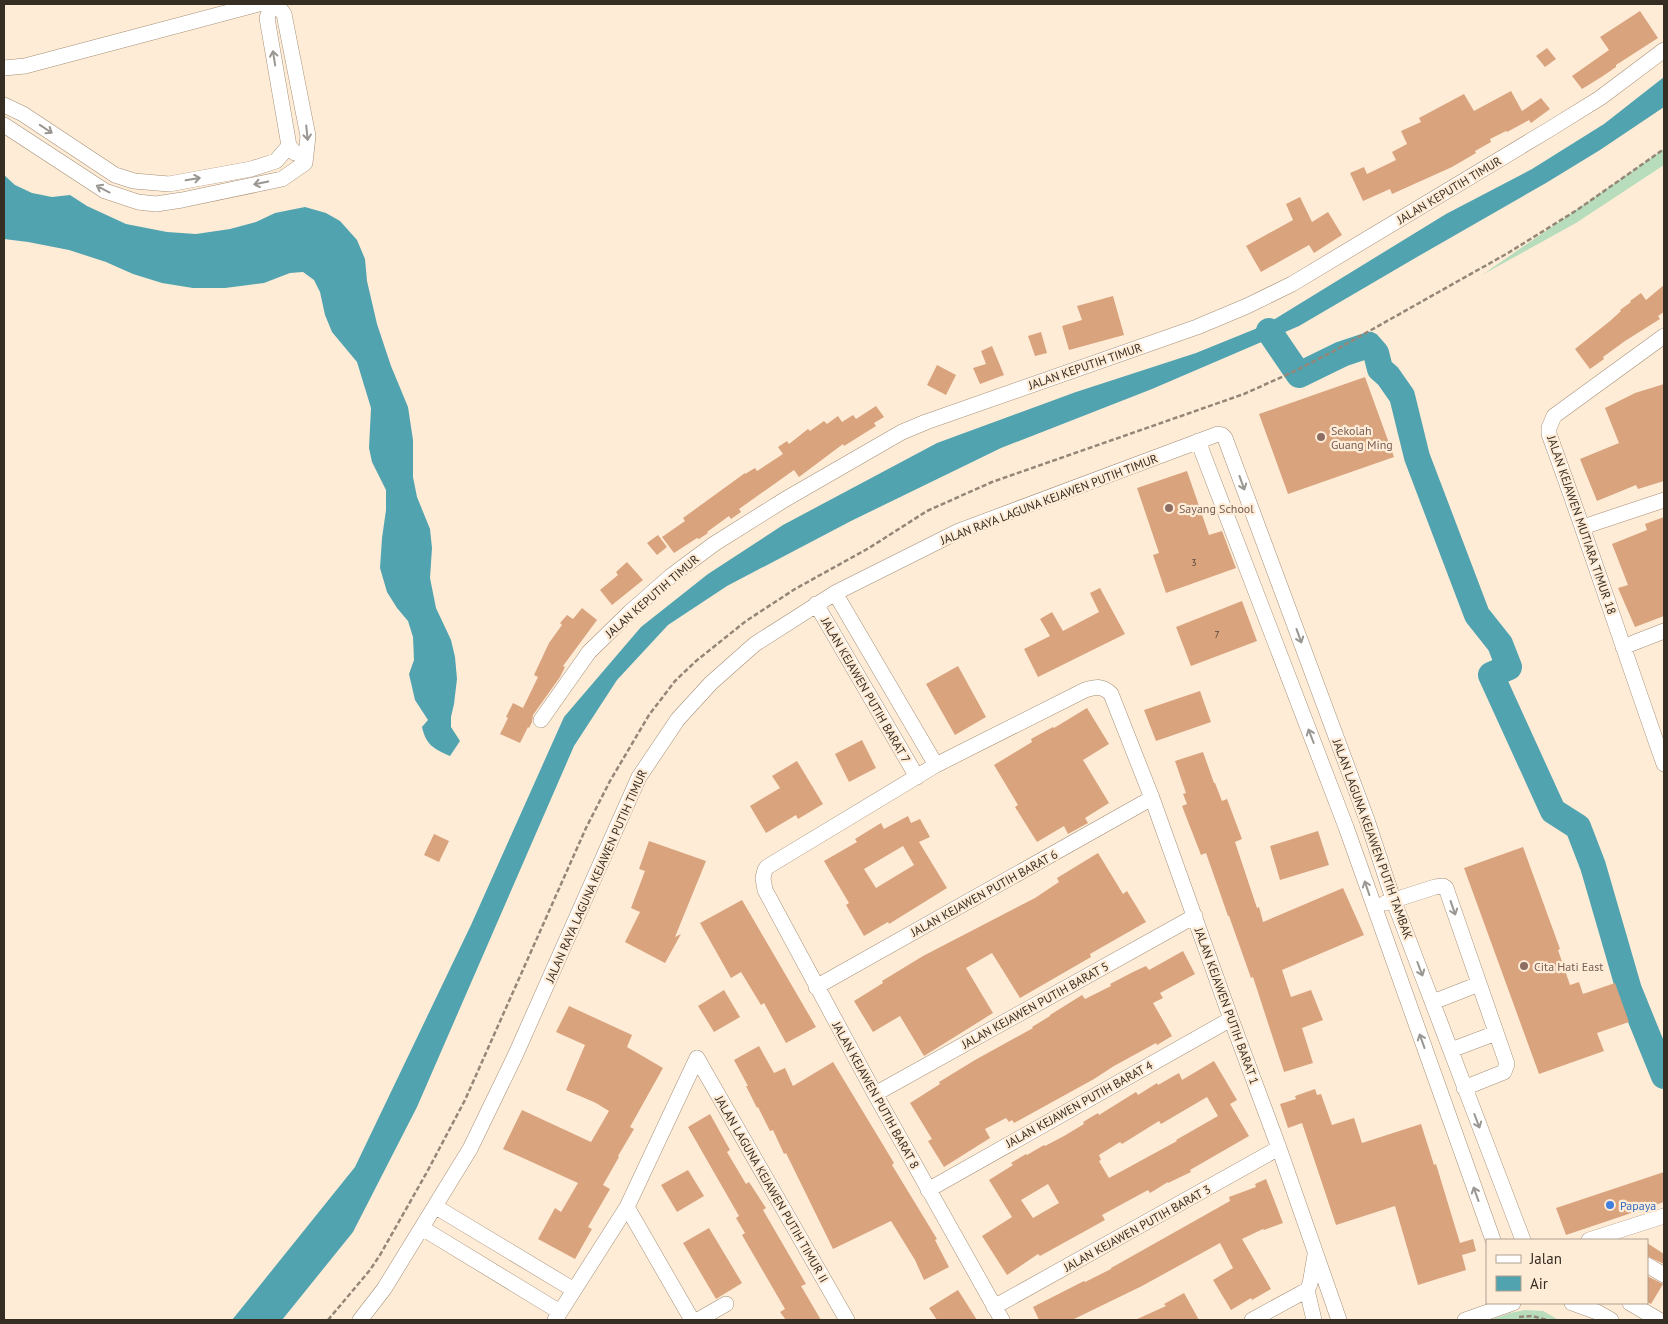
<svg xmlns="http://www.w3.org/2000/svg" width="1668" height="1324" font-family="'PT Sans',sans-serif">
  <rect width="100%" height="100%" fill="#ffecd7"/>
  <path fill="#b8ddbd" d="M 1664,149 L 1664,165 L 1576,223 L 1482,275 Z
    M 1525,1310 L 1543,1311 L 1559,1320 L 1490,1320 L 1510,1313 Z"/>
  <path fill="#51a3b0" d="M 1664,77 L 1664,107 L 1600,150 L 1546,183 L 1417,257 L 1299,326 L 1152,389 L 1001,448 L 851,521 L 727,586 L 668,625 L 617,680 L 574,746 L 417,1107 L 353,1232 L 282,1320 L 232,1320 L 355,1167 L 471,925 L 564,717 L 641,627 L 708,574 L 783,525 L 937,443 L 1076,392 L 1196,353 L 1265,325 L 1446,214 L 1532,169 L 1604,124 Z
    M 4,175 L 15,185 L 32,193 L 52,197 L 70,195 L 87,206 L 126,224 L 167,232 L 196,234 L 230,229 L 256,222 L 275,213 L 305,207 L 326,213 L 340,221 L 357,240 L 365,259 L 367,281 L 377,324 L 391,366 L 408,407 L 413,440 L 413,477 L 417,497 L 430,529 L 432,548 L 430,578 L 436,608 L 451,640 L 455,657 L 457,679 L 454,704 L 451,717 L 451,727 L 460,741 L 450,756 C 434,749 426,745 422,727 L 428,720 L 415,700 L 409,674 L 414,660 L 413,637 L 408,621 L 397,608 L 387,592 L 380,568 L 382,538 L 386,510 L 386,490 L 372,462 L 369,448 L 371,408 L 357,362 L 332,332 L 325,315 L 320,292 L 314,280 L 303,272 L 290,273 L 264,283 L 225,288 L 193,288 L 162,283 L 133,274 L 106,262 L 69,250 L 28,242 L 4,239 Z"/>
  <g fill="none" stroke-linecap="round" stroke-linejoin="round">
    <path stroke="#51a3b0" stroke-width="26" d="M 1269,331 L 1299,375 L 1342,354 L 1369,345 L 1376,353 L 1380,369 L 1388,376 L 1402,396 L 1417,457 L 1477,615 L 1500,644 L 1509,667 L 1491,675 L 1553,811 L 1578,827 L 1593,866 L 1629,990 L 1664,1076"/>
  </g>
  <path fill="#d9a37d" fill-rule="evenodd" d="M 1640,11 L 1658,38 L 1616,65 L 1616,67 L 1603,76 L 1582,89 L 1572,76 L 1609,50 L 1600,37 Z
    M 1547,48 L 1556,59 L 1545,67 L 1536,56 Z
    M 1511,91 L 1522,111 L 1541,98 L 1550,109 L 1531,123 L 1529,120 L 1507,132 L 1506,131 L 1490,139 L 1491,142 L 1475,151 L 1476,153 L 1452,167 L 1392,194 L 1390,189 L 1363,201 L 1350,173 L 1364,167 L 1367,174 L 1396,160 L 1392,152 L 1407,144 L 1401,131 L 1421,122 L 1419,118 L 1464,94 L 1474,111 Z
    M 1300,197 L 1312,222 L 1328,212 L 1342,235 L 1314,253 L 1309,245 L 1261,272 L 1246,246 L 1293,220 L 1286,204 Z
    M 1664,285 L 1664,312 L 1658,316 L 1660,319 L 1625,341 L 1603,357 L 1604,359 L 1590,369 L 1575,349 L 1610,321 L 1621,311 L 1620,310 L 1631,302 L 1630,301 L 1641,293 L 1646,300 Z
    M 1113,296 L 1124,335 L 1069,350 L 1062,326 L 1082,320 L 1077,306 Z
    M 1041,332 L 1047,353 L 1035,356 L 1028,336 Z
    M 992,346 L 1004,375 L 980,384 L 973,368 L 986,364 L 981,351 Z
    M 937,365 L 956,375 L 946,395 L 927,385 Z
    M 1365,377 L 1394,457 L 1288,494 L 1259,414 Z
    M 1664,384 L 1664,481 L 1638,489 L 1636,485 L 1597,501 L 1580,459 L 1619,443 L 1605,408 L 1635,393 Z
    M 876,406 L 884,417 L 874,423 L 876,426 L 844,446 L 843,444 L 799,477 L 794,470 L 739,509 L 741,512 L 731,519 L 729,516 L 707,532 L 708,533 L 699,539 L 697,538 L 674,553 L 662,537 L 685,521 L 683,518 L 745,473 L 745,474 L 755,468 L 757,471 L 783,454 L 778,447 L 787,441 L 789,444 L 808,429 L 810,431 L 824,421 L 827,424 L 838,416 L 842,422 L 853,415 L 856,419 Z
    M 1187,471 L 1209,535 L 1222,531 L 1236,568 L 1166,593 L 1153,555 L 1159,553 L 1137,488 Z
    M 1664,517 L 1664,616 L 1635,627 L 1618,588 L 1628,585 L 1612,544 L 1647,530 L 1645,524 Z
    M 658,535 L 667,547 L 657,555 L 647,543 Z
    M 627,562 L 643,580 L 612,605 L 600,590 L 618,575 L 616,572 Z
    M 1100,588 L 1125,634 L 1038,677 L 1024,649 L 1050,636 L 1040,619 L 1052,612 L 1063,631 L 1099,612 L 1090,593 Z
    M 1242,601 L 1257,641 L 1191,666 L 1176,627 Z
    M 582,608 L 597,620 L 563,666 L 565,667 L 560,677 L 533,715 L 532,722 L 529,728 L 528,727 L 520,743 L 500,734 L 508,718 L 506,717 L 513,703 L 523,708 L 538,677 L 534,675 L 549,643 L 562,625 L 560,623 L 567,615 L 573,619 Z
    M 958,666 L 986,717 L 955,735 L 926,684 Z
    M 1200,691 L 1211,722 L 1156,741 L 1144,710 Z
    M 1087,708 L 1109,744 L 1083,760 L 1109,803 L 1085,818 L 1088,823 L 1068,834 L 1064,826 L 1037,842 L 1015,807 L 1018,805 L 994,765 L 1032,742 L 1031,739 L 1053,727 L 1054,728 Z
    M 862,740 L 876,768 L 849,782 L 835,754 Z
    M 1203,752 L 1214,783 L 1215,783 L 1222,801 L 1227,799 L 1242,839 L 1235,842 L 1257,908 L 1259,907 L 1263,922 L 1343,888 L 1364,935 L 1282,970 L 1291,997 L 1311,990 L 1323,1020 L 1302,1028 L 1313,1063 L 1284,1072 L 1253,977 L 1251,978 L 1229,916 L 1228,916 L 1206,853 L 1201,855 L 1182,806 L 1187,804 L 1183,794 L 1186,793 L 1175,761 Z
    M 797,761 L 823,804 L 798,819 L 796,815 L 766,833 L 750,806 L 780,788 L 772,776 Z
    M 908,816 L 911,823 L 920,819 L 930,837 L 919,842 L 947,888 L 889,924 L 888,922 L 864,936 L 846,905 L 849,903 L 824,861 L 857,842 L 855,839 L 881,823 L 884,829 ZM 903,846 L 914,865 L 876,888 L 864,869 Z
    M 1318,831 L 1329,865 L 1280,880 L 1270,846 Z
    M 434,834 L 449,841 L 439,862 L 424,855 Z
    M 649,841 L 706,861 L 675,937 L 681,934 L 665,963 L 625,942 L 640,912 L 631,908 L 645,871 L 639,869 Z
    M 1523,847 L 1560,949 L 1558,950 L 1570,985 L 1579,982 L 1583,994 L 1615,983 L 1629,1022 L 1597,1033 L 1604,1051 L 1539,1074 L 1464,868 Z
    M 1098,853 L 1123,894 L 1127,891 L 1146,922 L 1090,954 L 1091,957 L 1020,998 L 992,953 L 966,968 L 993,1013 L 924,1056 L 900,1016 L 873,1032 L 854,1001 L 883,983 L 882,981 L 923,956 L 1035,898 L 1059,882 L 1057,878 Z
    M 742,900 L 816,1027 L 786,1043 L 764,1003 L 761,1005 L 741,972 L 731,978 L 700,923 Z
    M 1183,951 L 1195,974 L 1160,993 L 1163,998 L 1153,1003 L 1172,1036 L 1157,1045 L 1156,1043 L 1114,1066 L 1094,1079 L 1014,1123 L 1012,1120 L 1009,1122 L 1006,1118 L 985,1129 L 990,1138 L 944,1167 L 928,1141 L 932,1139 L 910,1103 L 940,1084 L 939,1082 L 975,1060 L 1033,1028 L 1032,1027 L 1050,1016 L 1050,1015 L 1082,995 L 1085,999 L 1111,986 L 1110,984 L 1133,972 L 1146,966 L 1149,970 Z
    M 724,990 L 740,1017 L 714,1032 L 698,1006 Z
    M 569,1006 L 632,1035 L 627,1047 L 663,1068 L 630,1127 L 634,1129 L 618,1156 L 619,1157 L 603,1185 L 610,1189 L 588,1227 L 592,1229 L 575,1259 L 538,1239 L 555,1208 L 561,1212 L 578,1183 L 503,1149 L 522,1110 L 591,1142 L 609,1111 L 596,1103 L 566,1090 L 585,1045 L 556,1032 Z
    M 759,1046 L 774,1073 L 785,1068 L 793,1086 L 833,1062 L 894,1163 L 892,1165 L 937,1239 L 935,1240 L 949,1267 L 924,1280 L 915,1260 L 891,1221 L 833,1249 L 786,1153 L 784,1154 L 773,1130 L 770,1131 L 758,1107 L 757,1108 L 746,1086 L 748,1086 L 734,1060 Z
    M 1214,1061 L 1237,1100 L 1230,1104 L 1249,1136 L 1190,1170 L 1191,1172 L 1168,1183 L 1168,1182 L 1150,1193 L 1148,1190 L 1102,1215 L 1105,1220 L 1040,1256 L 1038,1254 L 1007,1275 L 982,1236 L 1012,1217 L 989,1180 L 1013,1165 L 1011,1163 L 1026,1154 L 1027,1155 L 1044,1145 L 1045,1146 L 1064,1136 L 1084,1124 L 1083,1122 L 1098,1113 L 1099,1115 L 1136,1092 L 1138,1095 L 1157,1083 L 1158,1085 L 1179,1073 L 1182,1080 ZM 1207,1097 L 1218,1116 L 1176,1140 L 1177,1141 L 1109,1178 L 1099,1161 L 1101,1160 L 1099,1155 L 1120,1142 L 1122,1144 L 1159,1121 L 1161,1124 ZM 1048,1184 L 1059,1203 L 1033,1218 L 1021,1200 Z
    M 1315,1089 L 1317,1095 L 1321,1094 L 1332,1125 L 1354,1118 L 1362,1143 L 1421,1124 L 1434,1165 L 1436,1164 L 1460,1243 L 1473,1239 L 1476,1251 L 1462,1255 L 1466,1270 L 1418,1285 L 1395,1206 L 1336,1225 L 1302,1123 L 1288,1128 L 1280,1104 L 1296,1099 L 1295,1096 Z
    M 710,1114 L 730,1150 L 727,1152 L 746,1184 L 749,1182 L 766,1208 L 763,1210 L 806,1284 L 801,1286 L 821,1320 L 786,1320 L 780,1312 L 785,1309 L 742,1235 L 745,1233 L 736,1218 L 739,1216 L 688,1127 Z
    M 688,1170 L 704,1196 L 677,1212 L 661,1185 Z
    M 1664,1172 L 1664,1202 L 1566,1235 L 1556,1208 Z
    M 1266,1179 L 1283,1223 L 1264,1230 L 1263,1229 L 1242,1239 L 1271,1289 L 1252,1300 L 1251,1298 L 1231,1310 L 1213,1280 L 1233,1268 L 1220,1243 L 1142,1286 L 1072,1320 L 1039,1320 L 1033,1307 L 1084,1281 L 1085,1282 L 1111,1269 L 1111,1268 L 1230,1201 L 1229,1197 L 1256,1187 L 1255,1184 Z
    M 709,1228 L 742,1283 L 716,1299 L 683,1243 Z
    M 1647,1243 L 1664,1254 L 1664,1264 L 1647,1256 Z
    M 1647,1276 L 1663,1284 L 1651,1304 L 1647,1302 Z
    M 958,1290 L 977,1320 L 937,1320 L 929,1308 Z
    M 1184,1293 L 1199,1320 L 1135,1320 L 1166,1306 L 1164,1304 Z"/>
  <g fill="none" stroke-linecap="round" stroke-linejoin="round">
    <defs>
      <path id="minor" d="M 272,4 L 267,18 L 289,146 L 295,153
        M 4,68 L 25,66 L 259,4
        M 4,105 L 23,114 L 115,175 L 134,181 L 169,184 L 251,169 L 276,161 L 289,146
        M 4,125 L 105,191 L 138,202 L 156,204 L 182,200 L 282,179 L 305,163 L 308,136 L 284,14 L 276,4
        M 1664,336 L 1554,416 L 1549,428 L 1549,434 C 1589,543 1625,654 1664,764
        M 1198,441 L 1346,827 L 1493,1240
        M 1583,527 L 1664,500
        M 835,593 L 936,765
        M 816,604 L 917,777
        M 1623,647 L 1664,631
        M 541,720 L 589,652 L 630,612 L 671,576 L 714,544 L 784,500 L 902,432 L 926,422 L 1197,327 L 1247,306 L 1292,284 L 1550,129 L 1600,98 L 1664,50
        M 1385,903 L 1435,887 L 1443,886 L 1446,888 L 1507,1064 L 1504,1072 L 1464,1088
        M 816,987 L 1152,798
        M 1433,1002 L 1479,984
        M 1451,1050 L 1496,1033
        M 697,1058 L 847,1320
        M 875,1094 L 1195,916
        M 928,1190 L 1231,1019
        M 436,1207 L 574,1290
        M 627,1207 L 692,1320
        M 422,1228 L 560,1312
        M 1589,1240 L 1664,1216
        M 1647,1265 L 1664,1275
        M 1307,1290 L 1314,1320
        M 1572,1303 L 1597,1312 L 1611,1320
        M 1630,1303 L 1659,1320
        M 994,1307 L 1279,1148
        M 360,1320 L 384,1289 L 470,1149 L 515,1056 L 639,777 L 678,719 L 711,683 L 755,644 L 835,593 L 959,531 L 1218,434 L 1222,435 L 1225,438 L 1367,820 L 1393,899 L 1523,1240
        M 555,1320 L 627,1207 L 697,1058
        M 698,1320 L 726,1304
        M 1002,1320 L 875,1094 L 765,890 L 763,878 L 765,870 L 767,867 L 936,765 L 1085,690 C 1095,687 1102,685 1111,694 L 1152,798 L 1231,1019 L 1279,1148 L 1339,1320
        M 1252,1320 L 1307,1290 L 1310,1284 L 1315,1255
        M 1465,1320 L 1513,1303"/>
    </defs>
    <use href="#minor" stroke="#a59077" stroke-width="16"/>
    <path stroke="#948777" stroke-width="2.5" stroke-dasharray="5 2.5" stroke-linecap="butt" d="M 1519,1317 L 1532,1316 L 1547,1320
      M 328,1320 L 370,1270 L 380,1255 L 427,1172 L 465,1100 L 586,828 L 610,781 L 649,715 L 675,681 L 696,661 L 746,621 L 795,589 L 869,548 L 927,511 L 992,482 L 1244,394 L 1295,371 L 1332,352 L 1508,253 L 1577,210 L 1664,149"/>
    <use href="#minor" stroke="#fff" stroke-width="15"/>
  </g>
  <defs><path id="oneway-shaft" d="M-6 0H5M1.5-3L5.5 0L1.5 3" fill="none" stroke-width="1.6" stroke-linecap="round" stroke-linejoin="round" transform="scale(1.25)"/></defs>
  <g stroke="#9a9691">
    <use href="#oneway-shaft" transform="translate(274 58) rotate(-99)"/>
    <use href="#oneway-shaft" transform="translate(46 129) rotate(34)"/>
    <use href="#oneway-shaft" transform="translate(307 133) rotate(84)"/>
    <use href="#oneway-shaft" transform="translate(193 179) rotate(-10)"/>
    <use href="#oneway-shaft" transform="translate(261 183) rotate(168)"/>
    <use href="#oneway-shaft" transform="translate(103 189) rotate(-152)"/>
    <use href="#oneway-shaft" transform="translate(1242 483) rotate(70)"/>
    <use href="#oneway-shaft" transform="translate(1299 636) rotate(70)"/>
    <use href="#oneway-shaft" transform="translate(1311 736) rotate(-111)"/>
    <use href="#oneway-shaft" transform="translate(1367 888) rotate(-109)"/>
    <use href="#oneway-shaft" transform="translate(1453 908) rotate(71)"/>
    <use href="#oneway-shaft" transform="translate(1420 969) rotate(69)"/>
    <use href="#oneway-shaft" transform="translate(1422 1041) rotate(-110)"/>
    <use href="#oneway-shaft" transform="translate(1477 1121) rotate(69)"/>
    <use href="#oneway-shaft" transform="translate(1476 1194) rotate(-110)"/>
  </g>
  <g fill="#8d6e63" stroke="#ffecd7" stroke-width="2">
    <circle cx="1321" cy="437" r="5"/>
    <circle cx="1169" cy="508" r="5"/>
    <circle cx="1524" cy="966" r="5"/>
  </g>
  <circle fill="#3f7fe0" stroke="#ffecd7" stroke-width="2" cx="1610" cy="1205" r="5"/>
  <g text-anchor="middle" dominant-baseline="central" stroke-width="4.5" stroke-linejoin="round" paint-order="stroke">
    <g font-size="10" fill="#5f4a3a">
      <text x="1194" y="562">3</text>
      <text x="1217" y="634">7</text>
    </g>
    <g font-size="12" fill="#362d23" stroke="#ffecd7">
      <text transform="translate(1449 190) rotate(-31)">JALAN KEPUTIH TIMUR</text>
      <text transform="translate(1085 366) rotate(-19)">JALAN KEPUTIH TIMUR</text>
      <text transform="translate(1049 499) rotate(-21)">JALAN RAYA LAGUNA KEJAWEN PUTIH TIMUR</text>
      <text transform="translate(1582 525) rotate(71)">JALAN KEJAWEN MUTIARA TIMUR 18</text>
      <text transform="translate(652 596) rotate(-41)">JALAN KEPUTIH TIMUR</text>
      <text transform="translate(866 690) rotate(60)">JALAN KEJAWEN PUTIH BARAT 7</text>
      <text transform="translate(1373 839) rotate(70)">JALAN LAGUNA KEJAWEN PUTIH TAMBAK</text>
      <text transform="translate(596 876) rotate(-66)">JALAN RAYA LAGUNA KEJAWEN PUTIH TIMUR</text>
      <text transform="translate(984 893) rotate(-29)">JALAN KEJAWEN PUTIH BARAT 6</text>
      <text transform="translate(1035 1005) rotate(-29)">JALAN KEJAWEN PUTIH BARAT 5</text>
      <text transform="translate(1227 1006) rotate(70)">JALAN KEJAWEN PUTIH BARAT 1</text>
      <text transform="translate(876 1095) rotate(61)">JALAN KEJAWEN PUTIH BARAT 8</text>
      <text transform="translate(1079 1104) rotate(-29)">JALAN KEJAWEN PUTIH BARAT 4</text>
      <text transform="translate(772 1189) rotate(60)">JALAN LAGUNA KEJAWEN PUTIH TIMUR II</text>
      <text transform="translate(1137 1228) rotate(-29)">JALAN KEJAWEN PUTIH BARAT 3</text>
    </g>
    <g font-size="12" fill="#785e54" stroke="#ffecd7" text-anchor="start">
      <text x="1331" y="430">Sekolah<tspan x="1331" dy="14">Guang Ming</tspan></text>
      <text x="1179" y="508">Sayang School</text>
      <text x="1534" y="966">Cita Hati East</text>
    </g>
    <g font-size="12" fill="#366cbe" stroke="#ffecd7" text-anchor="start">
      <text x="1620" y="1205">Papaya</text>
    </g>
  </g>
  <rect width="1668" height="1324" fill="none" stroke="#362d23" stroke-width="10"/>
  <rect x="1486" y="1239" width="162" height="65" fill="#ffecd7" stroke="#afa08f"/>
  <rect x="1496" y="1255" width="25" height="8" fill="#ffffff" stroke="#afa08f"/>
  <text x="1530" y="1264" font-size="15" fill="#362d23">Jalan</text>
  <rect x="1496" y="1276" width="25" height="15" fill="#51a3b0" stroke="#afa08f"/>
  <text x="1530" y="1289" font-size="15" fill="#362d23">Air</text>
</svg>
